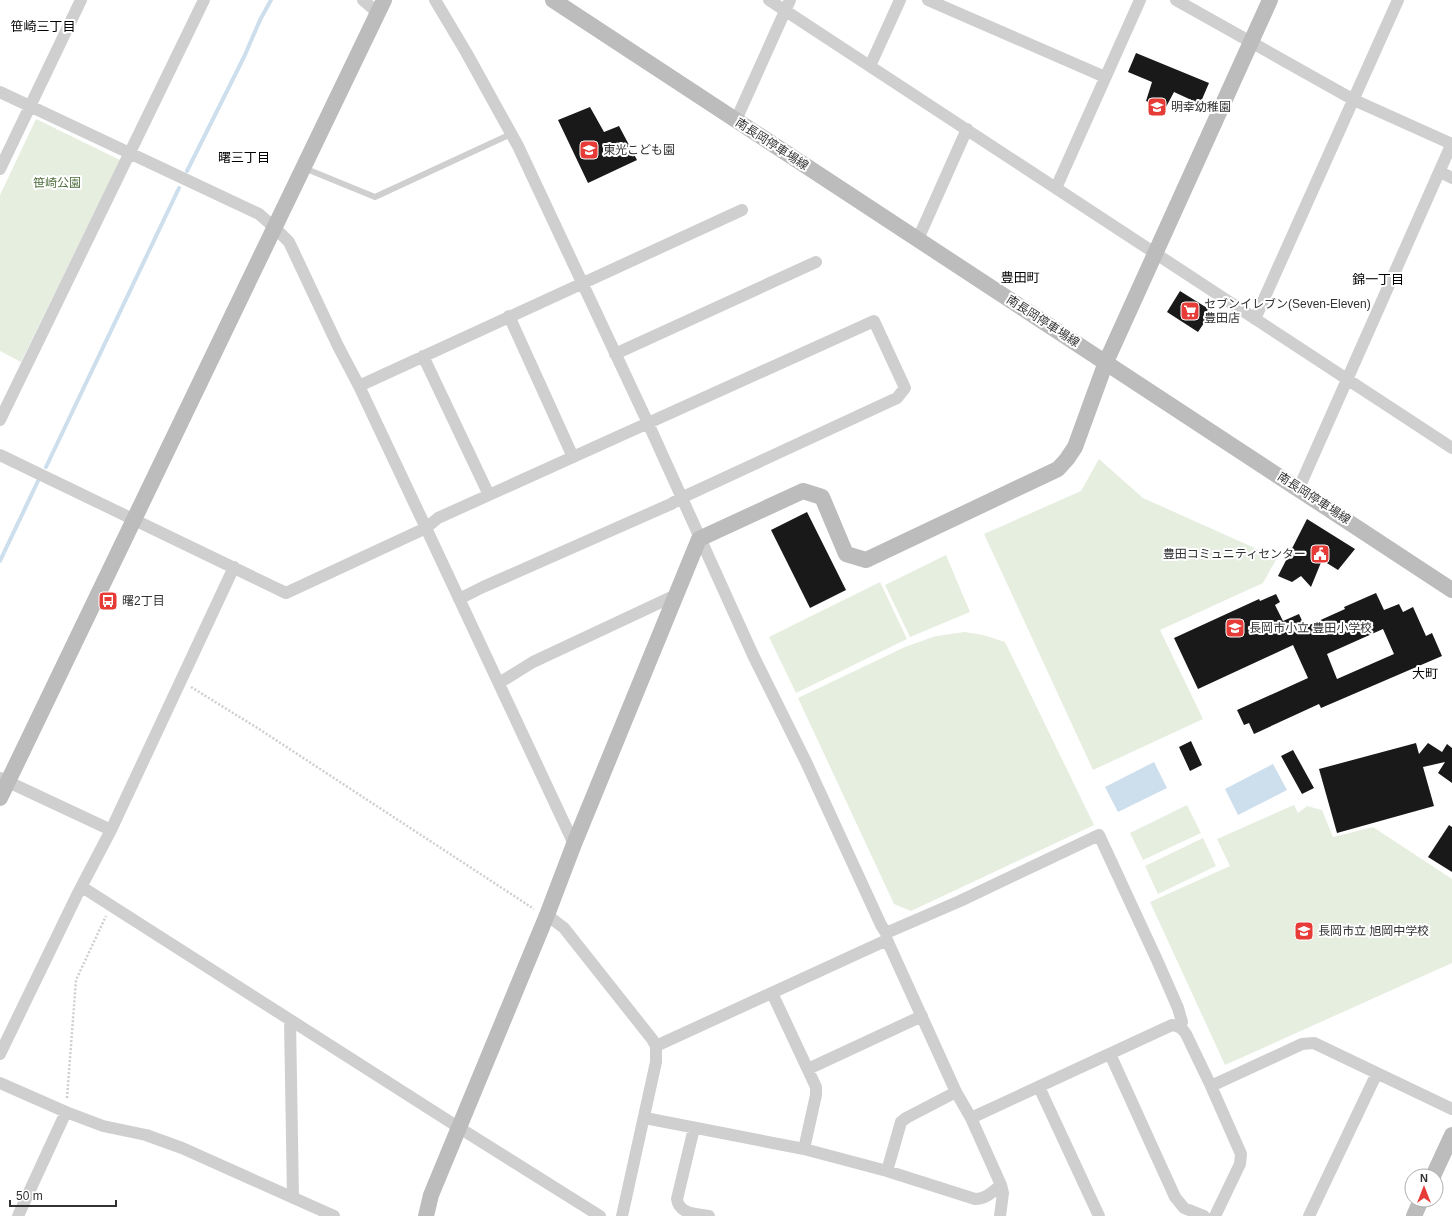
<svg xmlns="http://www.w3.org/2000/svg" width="1452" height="1216" font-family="Arial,'Noto Sans JP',sans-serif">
  <rect width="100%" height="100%" fill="#fff"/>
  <path fill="#e6eee0" d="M 36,119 L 120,160 L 21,362 L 0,351 L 0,195 Z
    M 1099,459 L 1143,498 L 1277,558 L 1263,583 L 1160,630 L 1203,719 L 1093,770 L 984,534 L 1081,491 Z
    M 946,555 L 970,612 L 910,637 L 885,585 Z
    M 880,582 L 907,639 L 796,693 L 769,637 Z
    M 965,632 L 983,635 L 1005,642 L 1094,825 L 911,911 L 894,904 L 798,698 L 905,647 L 936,636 Z
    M 1187,805 L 1201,833 L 1143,860 L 1130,833 Z
    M 1294,805 L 1298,813 L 1307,806 L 1322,810 L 1333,837 L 1373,827 L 1452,879 L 1452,963 L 1225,1065 L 1150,902 L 1230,866 L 1217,839 Z
    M 1203,838 L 1216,866 L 1158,894 L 1145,866 Z"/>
  <path fill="#cddeed" d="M 1154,762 L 1167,788 L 1118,812 L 1105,787 Z
    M 1273,764 L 1287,790 L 1238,815 L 1225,789 Z"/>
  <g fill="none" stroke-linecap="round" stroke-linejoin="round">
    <path stroke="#cddeed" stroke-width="4" d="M 187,171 L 244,57 L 260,20 L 271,0
      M 46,467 L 179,188
      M 0,561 L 38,481"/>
  </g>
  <path fill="#191919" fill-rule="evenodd" d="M 1136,53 L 1209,83 L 1200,104 L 1174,92 L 1165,109 L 1146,101 L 1152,82 L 1128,72 Z
    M 590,107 L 604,132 L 619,126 L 637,160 L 588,183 L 558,120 Z
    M 1180,291 L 1212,311 L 1198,332 L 1167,312 Z
    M 807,512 L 846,590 L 810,608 L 771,530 Z
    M 1307,519 L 1355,549 L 1338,570 L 1322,560 L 1311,587 L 1301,576 L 1292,582 L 1278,576 Z
    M 1376,593 L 1384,610 L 1399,604 L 1403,612 L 1413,607 L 1426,636 L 1432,633 L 1442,656 L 1321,708 L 1319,704 L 1254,734 L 1249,723 L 1244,725 L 1237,710 L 1308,678 L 1293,645 L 1198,689 L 1174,638 L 1259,599 L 1260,601 L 1276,594 L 1280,602 L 1275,605 L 1283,621 L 1299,614 L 1305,627 L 1345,609 L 1344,607 ZM 1383,629 L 1394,654 L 1337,679 L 1327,654 Z
    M 1191,741 L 1202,765 L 1190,771 L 1179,747 Z
    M 1416,743 L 1419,754 L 1428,743 L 1442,752 L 1447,744 L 1452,748 L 1452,783 L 1438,773 L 1445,762 L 1423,767 L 1434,806 L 1337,833 L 1319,769 Z
    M 1293,750 L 1314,788 L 1302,794 L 1281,756 Z
    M 1449,825 L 1452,827 L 1452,872 L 1428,857 Z"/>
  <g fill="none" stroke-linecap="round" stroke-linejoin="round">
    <path stroke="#cfcfcf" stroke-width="2.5" stroke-dasharray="2 2" stroke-linecap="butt" d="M 191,687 L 259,729 L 534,909
      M 67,1098 L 76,980 L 106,916"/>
    <path stroke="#cfcfcf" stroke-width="6" d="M 304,168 L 375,197 L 511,134"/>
    <path stroke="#cfcfcf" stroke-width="12" d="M 363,0 L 378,13
      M 435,0 L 466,52 L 518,146 L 648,423 L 753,655 L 806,762 L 881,925 L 886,933 L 960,901 L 1099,835 L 1157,960 L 1178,1008 L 1182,1022 L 1180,1027
      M 769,0 L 1452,448
      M 928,0 L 1105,77
      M 1176,0 L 1354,100 L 1452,144
      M 870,66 L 900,0
      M 0,92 L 259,214 L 275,228 L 289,242 L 338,346 L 359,386 L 426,528 L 574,844
      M 736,120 L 790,0
      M 0,169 L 81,0
      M 1440,172 L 1452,178
      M 1056,188 L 1140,0
      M 918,239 L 967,129
      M 509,316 L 573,457
      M 1255,319 L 1398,0
      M 615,354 L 816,262
      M 423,356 L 489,495
      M 359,386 L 742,210
      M 0,420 L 204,0
      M 0,455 L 286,593 L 426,528 L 438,518 L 874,321 L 905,388 L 897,398 L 681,498 L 671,504 L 483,587 L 459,599
      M 1299,488 L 1452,143
      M 499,683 L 533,662 L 676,595
      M 0,778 L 111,830
      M 82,887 L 458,1127 L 600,1216
      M 547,915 L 564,928 L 652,1039 L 656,1046 L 656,1062 L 622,1216
      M 772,993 L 816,1087 L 816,1095 L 804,1149
      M 290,1020 L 293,1198
      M 656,1046 L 887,940 L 956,1092 L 971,1118
      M 0,1054 L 77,895 L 111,830 L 234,567
      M 1110,1054 L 1175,1197 L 1184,1208 L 1204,1216
      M 808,1069 L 922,1016
      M 0,1083 L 66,1112 L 103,1126 L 146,1135 L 182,1148 L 334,1216
      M 1211,1086 L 1302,1044 L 1314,1043 L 1452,1109
      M 1039,1087 L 1099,1216
      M 645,1118 L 804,1149 L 887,1171 L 975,1199 C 986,1199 992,1192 1001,1185
      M 694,1128 L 677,1199 C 679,1214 696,1214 709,1216
      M 887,1171 L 901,1122 L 906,1118 L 956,1092
      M 18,1216 L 66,1112
      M 1000,1216 L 1003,1193 L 1001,1185 L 971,1118 L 1172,1025 C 1179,1026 1182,1028 1186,1034 L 1211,1086 L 1241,1154 L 1240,1164 L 1215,1216
      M 1309,1216 L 1377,1073"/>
    <path stroke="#bcbcbc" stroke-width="16" d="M 553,0 L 1452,590
      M 0,798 L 384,0
      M 1433,1176 L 1452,1135
      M 426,1216 L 431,1195 L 547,915 L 574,844 L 699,539 L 803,491 L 822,497 L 846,554 L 866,560 L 1058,469 L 1067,459 L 1075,447 L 1106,362 L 1270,0
      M 1414,1216 L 1421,1200"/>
  </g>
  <defs>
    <symbol id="school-square" viewBox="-11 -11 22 22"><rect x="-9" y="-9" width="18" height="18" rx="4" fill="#e63b37" stroke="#fff"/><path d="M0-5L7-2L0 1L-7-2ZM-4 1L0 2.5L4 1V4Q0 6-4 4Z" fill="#fff"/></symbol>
    <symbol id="supermarket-square" viewBox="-11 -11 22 22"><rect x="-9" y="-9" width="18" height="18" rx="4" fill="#e63b37" stroke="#fff"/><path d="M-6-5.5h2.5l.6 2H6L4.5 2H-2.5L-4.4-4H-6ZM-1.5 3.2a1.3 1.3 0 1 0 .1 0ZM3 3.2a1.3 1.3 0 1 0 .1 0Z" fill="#fff"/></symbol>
    <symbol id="civic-square" viewBox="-11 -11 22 22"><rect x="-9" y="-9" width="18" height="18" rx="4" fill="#e63b37" stroke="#fff"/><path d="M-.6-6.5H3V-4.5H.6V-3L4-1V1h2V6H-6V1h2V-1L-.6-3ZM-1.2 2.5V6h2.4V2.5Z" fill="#fff"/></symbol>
    <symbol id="bus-square" viewBox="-11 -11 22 22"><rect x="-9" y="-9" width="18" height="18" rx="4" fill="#e63b37" stroke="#fff"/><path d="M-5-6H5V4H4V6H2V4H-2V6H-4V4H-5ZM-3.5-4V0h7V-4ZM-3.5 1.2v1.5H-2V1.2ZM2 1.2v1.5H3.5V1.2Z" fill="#fff"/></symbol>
  </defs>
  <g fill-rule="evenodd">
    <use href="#school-square" x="1146" y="96" width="22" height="22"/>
    <use href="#school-square" x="578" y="139" width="22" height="22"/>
    <use href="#supermarket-square" x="1179" y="300" width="22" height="22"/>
    <use href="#civic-square" x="1309" y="543" width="22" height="22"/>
    <use href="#bus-square" x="97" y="590" width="22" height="22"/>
    <use href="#school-square" x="1224" y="617" width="22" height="22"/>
    <use href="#school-square" x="1293" y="920" width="22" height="22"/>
  </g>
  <g text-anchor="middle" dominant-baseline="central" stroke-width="4" stroke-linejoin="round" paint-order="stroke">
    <g font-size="12" fill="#323232" stroke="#fff" text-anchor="start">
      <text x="1171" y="107">明幸幼稚園</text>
      <text x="603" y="150">東光こども園</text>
      <text x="1204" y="304">セブンイレブン(Seven-Eleven)<tspan x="1204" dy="14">豊田店</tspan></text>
      <text x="1306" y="554" text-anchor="end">豊田コミュニティセンター</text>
      <text x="122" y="601">曙2丁目</text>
      <text x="1249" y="628">長岡市小立 豊田小学校</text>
      <text x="1318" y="931">長岡市立 旭岡中学校</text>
    </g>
    <g font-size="12" fill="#323232" stroke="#fff">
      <text transform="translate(772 144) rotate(33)">南長岡停車場線</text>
      <text transform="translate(1043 321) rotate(33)">南長岡停車場線</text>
      <text transform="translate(1314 498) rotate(33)">南長岡停車場線</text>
    </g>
    <g font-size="12" fill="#506f3e" stroke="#fff">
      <text x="57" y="183">笹崎公園</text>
    </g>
    <g font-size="13" fill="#000" stroke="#fff">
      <text x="43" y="26">笹崎三丁目</text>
      <text x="244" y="157">曙三丁目</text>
      <text x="1020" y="277">豊田町</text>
      <text x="1378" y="279">錦一丁目</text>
      <text x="1425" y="673">大町</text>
    </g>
  </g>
  <g transform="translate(1424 1188)"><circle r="19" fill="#ffffff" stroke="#adadad"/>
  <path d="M0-3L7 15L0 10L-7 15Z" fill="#e63b37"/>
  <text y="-6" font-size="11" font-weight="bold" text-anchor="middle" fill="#323232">N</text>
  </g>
  <path d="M10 1200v6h106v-6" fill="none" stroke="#323232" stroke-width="2"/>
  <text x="16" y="1200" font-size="12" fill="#323232" stroke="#ffffff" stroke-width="3" paint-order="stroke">50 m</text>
</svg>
